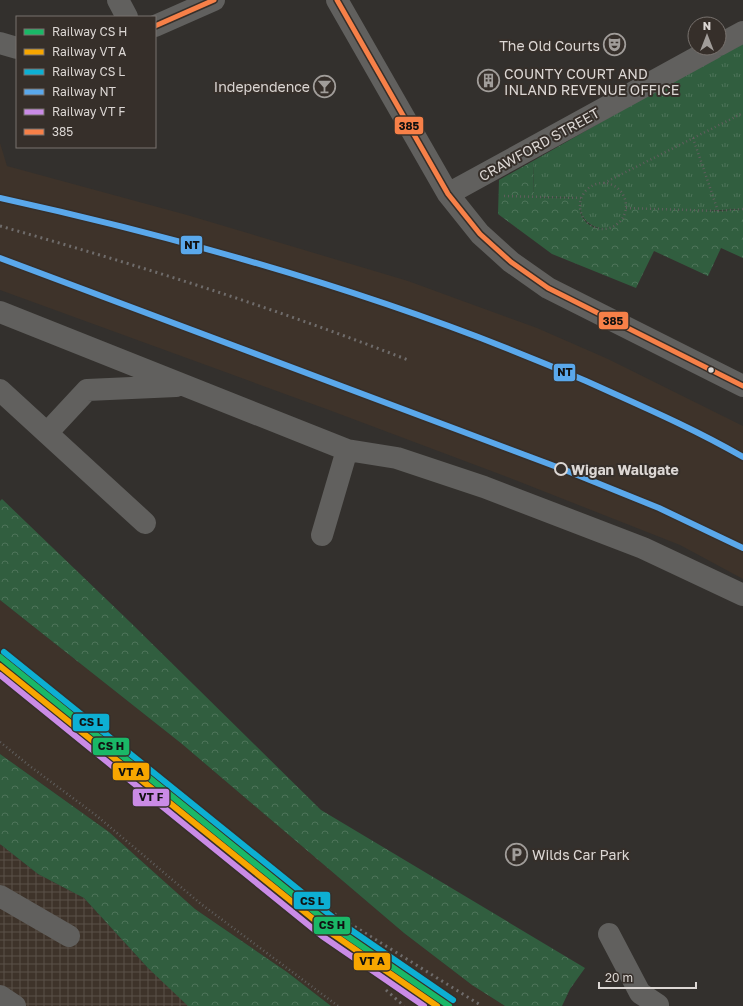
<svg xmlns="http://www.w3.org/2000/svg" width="743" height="1006" font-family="'Golos Text',sans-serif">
  <defs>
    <pattern id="industrial-grid" width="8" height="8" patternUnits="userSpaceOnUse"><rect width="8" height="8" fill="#3e332a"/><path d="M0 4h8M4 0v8" fill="none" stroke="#595048"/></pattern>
    <pattern id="grass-tufts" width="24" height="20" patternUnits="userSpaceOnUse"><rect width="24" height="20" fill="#315e3f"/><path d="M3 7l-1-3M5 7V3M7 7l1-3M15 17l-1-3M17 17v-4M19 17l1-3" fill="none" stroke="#4e745a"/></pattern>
    <pattern id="forest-crowns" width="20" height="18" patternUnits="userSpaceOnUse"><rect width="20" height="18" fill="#315e3f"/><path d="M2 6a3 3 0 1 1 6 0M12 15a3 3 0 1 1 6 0" fill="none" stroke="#4e745a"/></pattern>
  </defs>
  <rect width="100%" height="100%" fill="#33302d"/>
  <path fill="url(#industrial-grid)" d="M 0,844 L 38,874 L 84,898 L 148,968 L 213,1006 L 0,1006 Z"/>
  <path fill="#3e332a" d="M 0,143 L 7,166 L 187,215 L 408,281 L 537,328 L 608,359 L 743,426 L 743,579 L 680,545 L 515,480 L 329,410 L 0,290 Z
    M 0,600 L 182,744 L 404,933 L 472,985 L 505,1006 L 331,1006 L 287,972 L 195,909 L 109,832 L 0,754 Z"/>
  <path fill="url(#grass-tufts)" d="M 743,41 L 743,209 L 624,215 C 620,221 615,227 607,228 C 595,230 581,221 580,208 C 580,205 581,201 582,198 L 534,197 L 533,161 Z"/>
  <path fill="url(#forest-crowns)" d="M 533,161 L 534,197 L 582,198 C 581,201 580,205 580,208 C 581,232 618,238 626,208 L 718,211 L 743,209 L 743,258 L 721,248 L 708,276 L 654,251 L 636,288 L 552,254 L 498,214 L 499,180 Z
    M 2,499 L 130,622 L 321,810 L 585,968 L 570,989 L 562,1006 L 505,1006 L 472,985 L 404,933 L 182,744 L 0,600 L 0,501 Z
    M 0,754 L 109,832 L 195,909 L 287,972 L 331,1006 L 188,1006 L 148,968 L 84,898 L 38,874 L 0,844 Z"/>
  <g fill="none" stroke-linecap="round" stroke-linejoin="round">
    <path stroke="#5f5e5d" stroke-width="2.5" stroke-dasharray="1 3" stroke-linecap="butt" d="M 693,138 L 718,211
      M 604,183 L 743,113
      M580 206a23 23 0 1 1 46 0a23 23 0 1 1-46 0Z
      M 504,196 L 582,198
      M 626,208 L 718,211 L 743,209
      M 0,742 L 31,767 L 97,816 L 201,904 L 338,1006"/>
    <path stroke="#61605e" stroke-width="22" d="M 118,0 L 127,17
      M 337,0 L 448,194 L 480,234 L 511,262 L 548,288 L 743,386
      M 155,26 L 214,0
      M 0,43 L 17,48
      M 719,45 L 743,32
      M 448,194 L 714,48
      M 0,312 L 347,450 L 397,458 L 484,487 L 643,548 L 743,595
      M 0,390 L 145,523
      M 47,433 L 87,390 L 176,386
      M 322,535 L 347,450
      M 0,896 L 69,936
      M 609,934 L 640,993 L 658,1005
      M 0,996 L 15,1006"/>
    <path stroke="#6f6c6b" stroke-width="3" stroke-dasharray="2 4" stroke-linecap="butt" d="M 0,226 C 138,265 275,308 408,360
      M 253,863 L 482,1006
      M 386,990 L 404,1006"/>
    <defs>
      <path id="bus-1" d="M 337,0 L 448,194 L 480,234 L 511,262 L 548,288 L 743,386
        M 155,26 L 214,0"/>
    </defs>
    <use href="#bus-1" stroke="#362f2a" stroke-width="8"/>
    <use href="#bus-1" stroke="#f78048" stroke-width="5"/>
    <defs>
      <path id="rail-1" d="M 0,657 L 331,925 L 449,1006"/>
      <path id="rail-2" d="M 0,666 L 327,930 L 437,1006"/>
      <path id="rail-3" d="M 4,652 L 335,919 L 453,1000"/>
      <path id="rail-4" d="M 0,198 C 200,242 398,299 586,381 C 639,405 693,428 743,457
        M 0,258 L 565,470 L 659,508 L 743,548"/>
      <path id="rail-5" d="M 0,675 L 322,936 L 424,1006"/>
    </defs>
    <use href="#rail-1" stroke="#362f2a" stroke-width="9"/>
    <use href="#rail-2" stroke="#362f2a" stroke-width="9"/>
    <use href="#rail-3" stroke="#362f2a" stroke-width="9"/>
    <use href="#rail-4" stroke="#362f2a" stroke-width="9"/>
    <use href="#rail-5" stroke="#362f2a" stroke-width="9"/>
    <use href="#rail-1" stroke="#1ab867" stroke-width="6"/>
    <use href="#rail-2" stroke="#f7a600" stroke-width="6"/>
    <use href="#rail-3" stroke="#0dafd3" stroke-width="6"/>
    <use href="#rail-4" stroke="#5aa8eb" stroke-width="6"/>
    <use href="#rail-5" stroke="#ca8be6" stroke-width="6"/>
  </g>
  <defs>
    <symbol id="theatre-ring" viewBox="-11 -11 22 22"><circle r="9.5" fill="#362f2a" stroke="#a19d9a" stroke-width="1.5"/><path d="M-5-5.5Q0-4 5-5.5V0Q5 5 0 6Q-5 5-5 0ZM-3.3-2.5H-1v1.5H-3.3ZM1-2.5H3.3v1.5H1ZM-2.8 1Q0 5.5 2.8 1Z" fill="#a19d9a"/></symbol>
    <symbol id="building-ring" viewBox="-11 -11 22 22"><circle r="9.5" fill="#362f2a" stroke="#a19d9a" stroke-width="1.5"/><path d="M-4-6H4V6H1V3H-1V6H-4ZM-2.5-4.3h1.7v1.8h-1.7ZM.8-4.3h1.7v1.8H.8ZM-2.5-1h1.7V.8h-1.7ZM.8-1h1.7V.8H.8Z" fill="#a19d9a"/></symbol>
    <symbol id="bar-ring" viewBox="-11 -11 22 22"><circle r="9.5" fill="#362f2a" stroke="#a19d9a" stroke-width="1.5"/><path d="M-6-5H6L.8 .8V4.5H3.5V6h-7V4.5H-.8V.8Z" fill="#a19d9a"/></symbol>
    <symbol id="parking-ring" viewBox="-11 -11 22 22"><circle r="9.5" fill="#362f2a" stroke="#a19d9a" stroke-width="1.5"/><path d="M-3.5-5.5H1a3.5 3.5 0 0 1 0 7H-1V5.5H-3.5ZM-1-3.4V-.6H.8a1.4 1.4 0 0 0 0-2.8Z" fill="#a19d9a"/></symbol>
  </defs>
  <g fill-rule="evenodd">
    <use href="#theatre-ring" x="602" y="32" width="25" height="25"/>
    <use href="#building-ring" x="476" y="68" width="25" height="25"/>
    <use href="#bar-ring" x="312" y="74" width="25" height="25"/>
    <use href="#parking-ring" x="504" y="842" width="25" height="25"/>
  </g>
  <circle fill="#dcd7d4" stroke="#362f2a" stroke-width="1.5" cx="711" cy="370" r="3.5"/>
  <circle fill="#362f2a" stroke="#dcd7d4" stroke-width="2" cx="561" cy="469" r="6"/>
  <g text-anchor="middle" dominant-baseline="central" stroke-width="4" stroke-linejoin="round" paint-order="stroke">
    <g font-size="14" fill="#dcd7d4" stroke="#362f2a" text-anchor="end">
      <text x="600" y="45">The Old Courts</text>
      <text x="504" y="73" text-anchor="start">COUNTY COURT AND<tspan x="504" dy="16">INLAND REVENUE OFFICE</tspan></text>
      <text x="310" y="86">Independence</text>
      <text x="532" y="854" text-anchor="start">Wilds Car Park</text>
    </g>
    <g font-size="14" fill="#dcd7d4" stroke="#362f2a">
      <text transform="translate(539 144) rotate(-29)">CRAWFORD STREET</text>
    </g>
    <g font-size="14" font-weight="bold" fill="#dcd7d4" stroke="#362f2a" text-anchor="start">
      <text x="571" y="469">Wigan Wallgate</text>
    </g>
  </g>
  <g stroke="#362f2a" stroke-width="1.5">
    <rect x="394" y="116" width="30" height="19" rx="4" fill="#f78048"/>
    <rect x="180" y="235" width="23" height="20" rx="4" fill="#5aa8eb"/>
    <rect x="598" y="311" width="31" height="19" rx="4" fill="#f78048"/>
    <rect x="553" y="363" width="23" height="19" rx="4" fill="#5aa8eb"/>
    <rect x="72" y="713" width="38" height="19" rx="4" fill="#0dafd3"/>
    <rect x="92" y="737" width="38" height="19" rx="4" fill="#1ab867"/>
    <rect x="112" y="762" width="38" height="19" rx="4" fill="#f7a600"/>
    <rect x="132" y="788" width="38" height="19" rx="4" fill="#ca8be6"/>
    <rect x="293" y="891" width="38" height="19" rx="4" fill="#0dafd3"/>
    <rect x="313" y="916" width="38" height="19" rx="4" fill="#1ab867"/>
    <rect x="353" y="952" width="38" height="19" rx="4" fill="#f7a600"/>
  </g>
  <g font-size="11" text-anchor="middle" font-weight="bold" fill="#111">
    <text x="409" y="130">385</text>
    <text x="192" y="249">NT</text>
    <text x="613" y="325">385</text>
    <text x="565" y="376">NT</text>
    <text x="91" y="726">CS L</text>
    <text x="111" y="750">CS H</text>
    <text x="131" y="776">VT A</text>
    <text x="151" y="801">VT F</text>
    <text x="312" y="905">CS L</text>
    <text x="332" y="929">CS H</text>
    <text x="372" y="965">VT A</text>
  </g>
  <rect x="16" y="16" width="140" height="132" fill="#362f2a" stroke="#78726e"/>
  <rect x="24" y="29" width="20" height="6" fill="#1ab867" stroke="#78726e"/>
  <text x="52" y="36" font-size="12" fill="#dcd7d4">Railway CS H</text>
  <rect x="24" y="49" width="20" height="6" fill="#f7a600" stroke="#78726e"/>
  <text x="52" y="56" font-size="12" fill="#dcd7d4">Railway VT A</text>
  <rect x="24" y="69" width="20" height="6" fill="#0dafd3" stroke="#78726e"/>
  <text x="52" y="76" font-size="12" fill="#dcd7d4">Railway CS L</text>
  <rect x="24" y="89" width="20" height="6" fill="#5aa8eb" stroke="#78726e"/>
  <text x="52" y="96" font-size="12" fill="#dcd7d4">Railway NT</text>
  <rect x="24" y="109" width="20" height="6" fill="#ca8be6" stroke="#78726e"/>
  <text x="52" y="116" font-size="12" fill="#dcd7d4">Railway VT F</text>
  <rect x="24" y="129" width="20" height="6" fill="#f78048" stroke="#78726e"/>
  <text x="52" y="136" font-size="12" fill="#dcd7d4">385</text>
  <g transform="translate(707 36)"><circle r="19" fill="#362f2a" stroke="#78726e"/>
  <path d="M0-3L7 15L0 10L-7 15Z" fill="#a19d9a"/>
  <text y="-6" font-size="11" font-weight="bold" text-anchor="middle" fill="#dcd7d4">N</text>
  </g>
  <path d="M599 982v6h97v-6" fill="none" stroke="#dcd7d4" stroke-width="2"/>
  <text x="605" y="982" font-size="12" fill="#dcd7d4" stroke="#362f2a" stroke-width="3" paint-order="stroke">20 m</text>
</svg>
